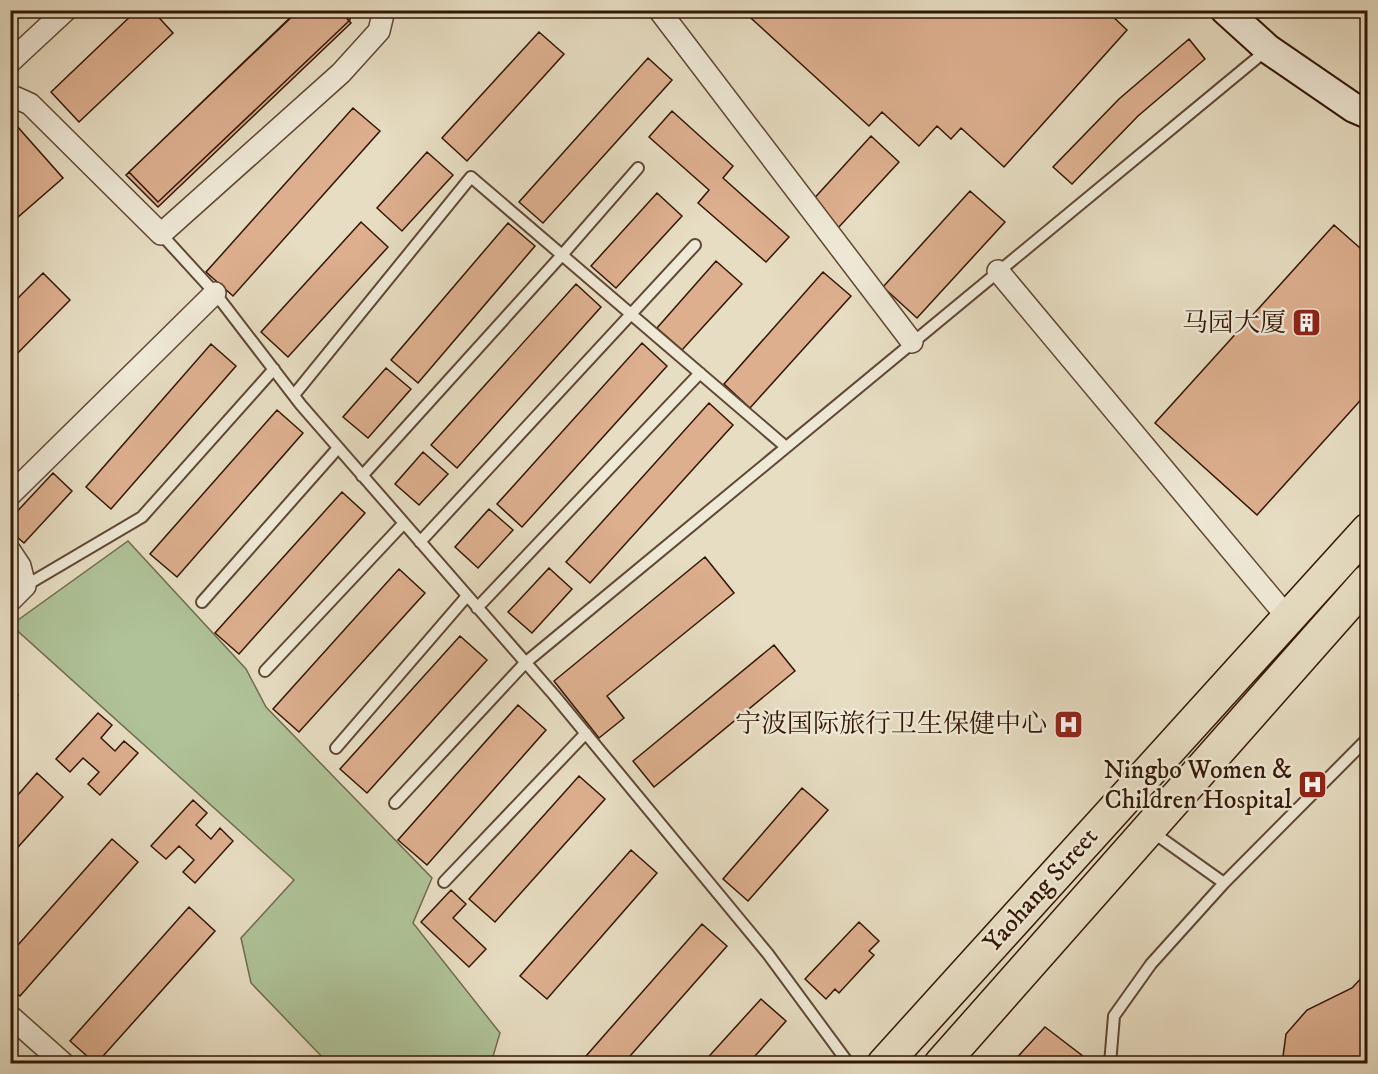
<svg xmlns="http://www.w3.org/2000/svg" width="1378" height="1074" font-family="'IM FELL DW Pica','Noto Serif SC',serif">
  <rect width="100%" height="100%" fill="#e7ddc2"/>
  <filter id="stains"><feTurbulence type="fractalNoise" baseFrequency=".00333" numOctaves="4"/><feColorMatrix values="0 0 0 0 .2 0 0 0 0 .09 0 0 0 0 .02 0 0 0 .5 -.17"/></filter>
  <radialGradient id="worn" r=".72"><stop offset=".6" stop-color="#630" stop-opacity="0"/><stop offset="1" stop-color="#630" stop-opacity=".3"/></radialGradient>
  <path fill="#afc298" stroke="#716c4e" stroke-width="1.5" d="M 128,541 L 246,669 L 266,707 L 432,878 L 413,923 L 500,1033 L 491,1063 L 328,1063 L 251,983 L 241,938 L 294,880 L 11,625 Z"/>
  <path fill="#ddaf8f" stroke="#331604" stroke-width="1.5" d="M 137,10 L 152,10 L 173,33 L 79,122 L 51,92 Z
    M 298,10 L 339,10 L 351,23 L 158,207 L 126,175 Z
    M 299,10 L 350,10 L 350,20 L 158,202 L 129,172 Z
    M 742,10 L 1106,10 L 1127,30 L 1004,167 L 961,128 L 951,139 L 937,126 L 919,146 L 882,112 L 869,126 Z
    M 539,32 L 564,54 L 467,161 L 442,138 Z
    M 1189,39 L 1205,59 L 1138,116 L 1072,184 L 1053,167 L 1119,99 Z
    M 648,58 L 672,80 L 543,223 L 519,202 Z
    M 353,108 L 380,131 L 233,296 L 206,272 Z
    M 672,111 L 733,166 L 723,178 L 789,237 L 766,262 L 698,203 L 709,190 L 649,137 Z
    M 16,125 L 63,178 L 10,224 L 10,130 Z
    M 871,136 L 899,162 L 838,228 L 810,203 Z
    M 427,152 L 453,175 L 402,231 L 377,208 Z
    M 970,191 L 1005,222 L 917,318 L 883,287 Z
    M 657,193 L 682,216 L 616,288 L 591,266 Z
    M 361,222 L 388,247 L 288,357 L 261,332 Z
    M 508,223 L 535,246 L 418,383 L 391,360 Z
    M 1334,225 L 1368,255 L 1368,392 L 1257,515 L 1155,423 Z
    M 716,261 L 742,284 L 682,350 L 657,328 Z
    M 823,272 L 851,296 L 750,408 L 724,384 Z
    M 43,273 L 70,300 L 10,361 L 10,306 Z
    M 576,284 L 601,307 L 457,468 L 431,445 Z
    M 642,343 L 667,366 L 522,527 L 497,504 Z
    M 211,344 L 236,366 L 111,509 L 86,487 Z
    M 386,368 L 411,389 L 368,438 L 343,417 Z
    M 709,403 L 733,425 L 590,583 L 566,562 Z
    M 277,410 L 303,433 L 177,577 L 150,554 Z
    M 423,452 L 448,474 L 419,505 L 395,484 Z
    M 53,473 L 72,491 L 24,543 L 10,531 L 10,519 Z
    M 342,492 L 365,513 L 239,654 L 215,633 Z
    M 489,509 L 513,530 L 478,568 L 455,547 Z
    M 705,557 L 734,593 L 607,696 L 624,718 L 599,738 L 554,681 Z
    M 549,568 L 572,589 L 532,633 L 508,612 Z
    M 399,569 L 425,593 L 299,732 L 273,709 Z
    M 460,636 L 487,660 L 367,793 L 340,769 Z
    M 774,645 L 795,671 L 654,787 L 633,761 Z
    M 10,688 L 18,695 L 10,704 Z
    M 518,705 L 546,730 L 427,865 L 398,840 Z
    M 98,713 L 112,725 L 101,738 L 115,751 L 124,741 L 138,753 L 100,795 L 88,784 L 99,772 L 83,758 L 70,772 L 56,759 Z
    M 37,773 L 63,797 L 10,856 L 10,804 Z
    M 579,776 L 605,799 L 495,922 L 469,899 Z
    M 802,788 L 828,810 L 748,901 L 723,879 Z
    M 193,800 L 207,813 L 196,825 L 211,839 L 220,828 L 233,841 L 195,883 L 183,872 L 194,860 L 179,846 L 166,859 L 151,846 Z
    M 112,839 L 138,862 L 20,996 L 10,988 L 10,954 Z
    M 631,850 L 657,873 L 547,999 L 520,976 Z
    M 451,890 L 466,904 L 453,918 L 486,949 L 469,967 L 421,922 Z
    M 189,907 L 215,931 L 96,1064 L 70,1041 Z
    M 859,922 L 879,941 L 869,951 L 874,955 L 839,993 L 835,989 L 826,999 L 805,979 Z
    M 702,924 L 727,946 L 623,1064 L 579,1064 Z
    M 1368,971 L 1368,1064 L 1282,1064 L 1286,1034 L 1307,1010 L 1352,988 Z
    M 761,999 L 786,1021 L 748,1064 L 702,1064 Z
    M 1045,1027 L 1088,1060 L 1086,1064 L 1011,1064 Z"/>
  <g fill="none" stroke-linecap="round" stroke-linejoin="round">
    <defs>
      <path id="service" d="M 161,234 L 215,293 L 301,405 L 554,695 L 768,954 L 849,1064
        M 294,395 L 471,177 L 786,447
        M 362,476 L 562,255 L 638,168
        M 420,542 L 695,245
        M 25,586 L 142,517 L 274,369
        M 202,602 L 338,448
        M 477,608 L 700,373
        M 265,671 L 404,523
        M 336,748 L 467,596
        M 395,803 L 525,663 L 1268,49
        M 444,882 L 586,733
        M 1224,883 L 1368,738
        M 1110,1064 L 1114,1016 L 1151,964 L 1224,883 L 1151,831"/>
      <path id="minor" d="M 659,10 L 912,342
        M 10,62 L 66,10
        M 10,95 L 30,104 L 161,234 L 341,73 L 379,31 L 384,10
        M 998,271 L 1288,618
        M 10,495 L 215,293
        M 10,551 L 20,566 L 25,586 L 10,601
        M 10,1016 L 64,1064"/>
      <path id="secondary" d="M 1225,10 L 1268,49 L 1354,108 L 1368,114"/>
      <path id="primary" d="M 884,1064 L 1368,530
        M 941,1064 L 1368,581"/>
    </defs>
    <use href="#service" stroke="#604834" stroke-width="14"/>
    <use href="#minor" stroke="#604834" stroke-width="24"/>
    <use href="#secondary" stroke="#331604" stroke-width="32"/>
    <use href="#primary" stroke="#331604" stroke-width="36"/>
    <use href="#service" stroke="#efe9d7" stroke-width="10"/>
    <use href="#minor" stroke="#efe9d7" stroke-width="21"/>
    <use href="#secondary" stroke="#efe9d7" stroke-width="28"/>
    <use href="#primary" stroke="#e7ddc2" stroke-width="33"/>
  </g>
  <defs>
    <symbol id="building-square" viewBox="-11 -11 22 22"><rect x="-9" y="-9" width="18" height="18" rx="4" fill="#8f2418" stroke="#efe9d7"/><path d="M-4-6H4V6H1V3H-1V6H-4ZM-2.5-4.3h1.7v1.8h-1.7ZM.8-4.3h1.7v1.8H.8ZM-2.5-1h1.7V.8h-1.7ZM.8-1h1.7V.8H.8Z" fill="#fff"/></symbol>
    <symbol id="hospital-square" viewBox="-11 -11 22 22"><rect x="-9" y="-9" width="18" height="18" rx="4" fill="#8f2418" stroke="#efe9d7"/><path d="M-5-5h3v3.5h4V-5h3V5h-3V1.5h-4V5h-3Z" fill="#fff"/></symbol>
  </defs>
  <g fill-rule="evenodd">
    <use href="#building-square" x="1290" y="306" width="33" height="33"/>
    <use href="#hospital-square" x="1052" y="708" width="33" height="33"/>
    <use href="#hospital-square" x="1296" y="768" width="33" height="33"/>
  </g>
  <g text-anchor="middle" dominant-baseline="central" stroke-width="5" stroke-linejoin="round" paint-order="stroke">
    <g font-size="26" fill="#331604" stroke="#efe9d7" text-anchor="end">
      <text x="1286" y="323">马园大厦</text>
      <text x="1047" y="724">宁波国际旅行卫生保健中心</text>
      <text x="1292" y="770">Ningbo Women &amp;<tspan x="1292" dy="30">Children Hospital</tspan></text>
    </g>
    <g font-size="26" fill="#331604" stroke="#efe9d7">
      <text transform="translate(1041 890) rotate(-48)">Yaohang Street</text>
    </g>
  </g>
  <rect width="1378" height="1074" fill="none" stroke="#e7ddc2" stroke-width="36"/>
  <rect x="12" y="12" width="1354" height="1050" fill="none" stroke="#331604" stroke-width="3"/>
  <rect x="18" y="18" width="1342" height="1038" fill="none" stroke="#331604" stroke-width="1.5"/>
  <rect width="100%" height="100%" filter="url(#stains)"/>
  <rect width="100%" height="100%" fill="url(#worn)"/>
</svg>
